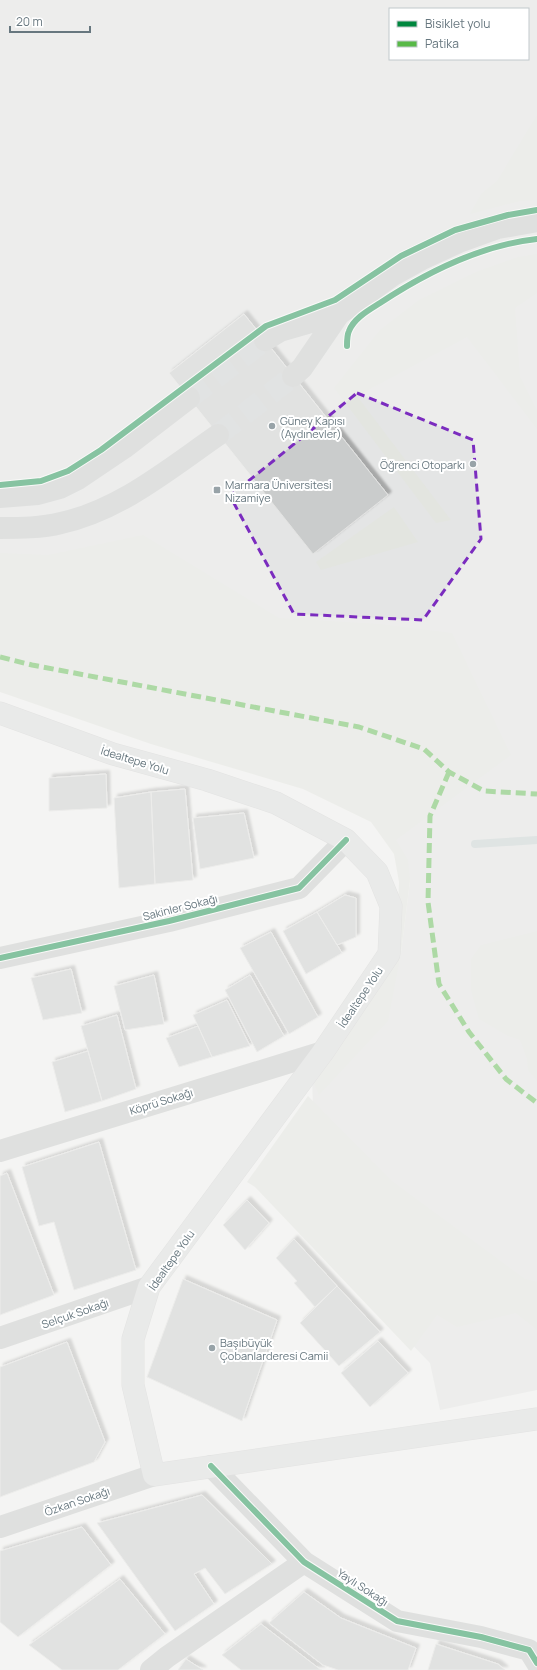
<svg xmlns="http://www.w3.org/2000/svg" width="537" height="1670" font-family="Manrope,sans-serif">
  <defs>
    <filter id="shadow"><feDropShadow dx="3.5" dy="-3.5" stdDeviation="1" flood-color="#0004"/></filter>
  </defs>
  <rect width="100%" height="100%" fill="#f4f4f3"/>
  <path fill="#e4e5e5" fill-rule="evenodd" d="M 0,0 L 537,0 L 537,1390 L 440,1410 L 430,1363 L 251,1179 L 313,1106 L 312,1079 L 395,977 L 401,953 L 410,881 L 372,814 L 321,789 L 0,682 ZM 390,9 L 528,9 L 528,59 L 390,59 Z"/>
  <path fill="#e3e5e0" d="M 537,115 L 537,200 L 520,201 L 470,214 L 481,194 L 497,181 Z
    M 537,254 L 537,293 L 515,308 L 520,377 L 537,410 L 537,429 L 467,337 L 357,396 L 451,520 L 436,523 L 334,388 L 380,330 L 419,300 L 476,272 L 518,257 Z
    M 394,507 L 418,542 L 321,570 L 316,562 Z
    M 143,535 L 279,618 L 379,624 L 452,633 L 511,755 L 396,840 L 408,860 L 410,881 L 401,953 L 388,1021 L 319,1095 L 312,1079 L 397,934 L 399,882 L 394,854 L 371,822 L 303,789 L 151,744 L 0,692 L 0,553 L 48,555 Z
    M 537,931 L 537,1081 L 528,1070 L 527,1059 L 520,1040 L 508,1036 L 479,1019 L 471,990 L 471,959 L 481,945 Z
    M 308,1096 L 392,1181 L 525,1279 L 537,1282 L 537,1330 L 516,1313 L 457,1327 L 437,1315 L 411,1351 L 255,1187 L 247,1182 Z"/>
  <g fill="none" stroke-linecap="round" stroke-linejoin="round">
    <path stroke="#c6d0d1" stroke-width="8" d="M 475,844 L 537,840"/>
  </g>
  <path fill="#cacccc" stroke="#e3e3e2" filter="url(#shadow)" d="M 244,314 L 388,495 L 313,554 L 169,373 Z
    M 106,774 L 107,808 L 49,811 L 49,778 Z
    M 185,789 L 193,880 L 155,884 L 151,792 Z
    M 151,792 L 155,884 L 119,888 L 114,798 Z
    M 244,813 L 254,858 L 200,869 L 193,818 Z
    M 345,895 L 356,898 L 356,937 L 337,945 L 317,912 Z
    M 317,912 L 342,953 L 306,974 L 283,931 Z
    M 271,932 L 318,1017 L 289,1034 L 240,948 Z
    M 71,969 L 82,1013 L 43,1020 L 31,978 Z
    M 154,975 L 164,1024 L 125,1030 L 114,986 Z
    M 250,975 L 284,1036 L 257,1052 L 225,990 Z
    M 227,1000 L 250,1046 L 212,1057 L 193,1015 Z
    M 117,1015 L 136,1089 L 102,1101 L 81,1026 Z
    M 198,1026 L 212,1057 L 179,1067 L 166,1038 Z
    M 88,1051 L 102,1101 L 65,1112 L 52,1062 Z
    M 99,1142 L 136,1270 L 74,1290 L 54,1222 L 39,1226 L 22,1167 Z
    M 7,1173 L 54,1295 L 0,1315 L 0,1176 Z
    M 247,1200 L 269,1223 L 245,1250 L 223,1225 Z
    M 294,1239 L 337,1286 L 315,1307 L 294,1283 L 297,1281 L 276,1258 Z
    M 183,1279 L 277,1320 L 242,1421 L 147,1377 Z
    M 337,1286 L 380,1332 L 339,1366 L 300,1323 Z
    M 378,1341 L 408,1373 L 370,1407 L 341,1373 Z
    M 67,1342 L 105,1442 L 94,1462 L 0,1497 L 0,1367 Z
    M 202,1495 L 272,1564 L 225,1594 L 205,1568 L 194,1574 L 214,1604 L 175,1631 L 97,1523 Z
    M 82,1527 L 111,1565 L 18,1637 L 0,1622 L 0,1551 Z
    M 120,1579 L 165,1634 L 118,1670 L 62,1670 L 29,1645 Z
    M 304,1592 L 341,1618 L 416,1648 L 408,1670 L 338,1670 L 323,1665 L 269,1623 Z
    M 261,1624 L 321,1670 L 322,1670 L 241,1670 L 222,1655 Z
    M 436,1644 L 498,1664 L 505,1670 L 428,1670 Z
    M 186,1659 L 203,1670 L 178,1670 Z"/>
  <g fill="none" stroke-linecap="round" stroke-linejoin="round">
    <path stroke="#caced0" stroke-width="22" stroke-dasharray="22 11" stroke-linecap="butt" d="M 189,398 L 265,340
      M 218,435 L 293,376"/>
    <defs>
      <path id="major" d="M 0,713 L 113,754 L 207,780 L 276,803 L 346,840 L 377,872 L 391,906 L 389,954 L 323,1052 L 149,1287 L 133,1339 L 133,1385 L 154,1475 L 537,1419"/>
    </defs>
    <use href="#major" stroke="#cfd0d0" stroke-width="23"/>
    <path stroke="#c6c8c8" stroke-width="22" d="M 265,340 L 280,331 L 339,314 L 393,275 L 422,259 L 459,242 L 498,228 L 537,221
      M 293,376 L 302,368 L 339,314
      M 0,497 L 38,494 L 60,488 L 78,479 L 124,448 L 189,398
      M 0,528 C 21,528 41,528 61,523 C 120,510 169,469 218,435
      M 0,958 L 169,921 L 299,888 L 346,840
      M 0,1151 L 323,1052
      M 0,1338 L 149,1287
      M 211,1466 L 304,1562 L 397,1621 L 481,1637 L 529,1650 L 537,1663
      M 0,1527 L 154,1475
      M 151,1670 L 167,1657 L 304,1562"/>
    <use href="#major" stroke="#dcddde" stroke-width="22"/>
    <path stroke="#58b947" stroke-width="5" stroke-dasharray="10 5" stroke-linecap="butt" d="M 0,657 L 32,665 L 359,727 L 424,749 L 449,772 L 484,791 L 537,794
      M 449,772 L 430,816 L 428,902 L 439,984 L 469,1032 L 506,1079 L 537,1103"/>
    <defs>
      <path id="cycleway" d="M 347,346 C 347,342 347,335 349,331 C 354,318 369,310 380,303 C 427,272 481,245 537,239
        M 0,485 L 41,481 L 68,471 L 101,450 L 266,326 L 335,300 L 401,256 L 455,230 L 508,215 L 537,210
        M 0,958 L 169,921 L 299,888 L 346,840
        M 211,1466 L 304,1562 L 397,1621 L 481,1637 L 529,1650 L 537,1663"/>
    </defs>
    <use href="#cycleway" stroke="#fff" stroke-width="8"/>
    <use href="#cycleway" stroke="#00873e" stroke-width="6"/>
  </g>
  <path d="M0 0H537V1670H0ZM 357,393 L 473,440 L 481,539 L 423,620 L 294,614 L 230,496 Z" fill="#f4f4f3" fill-opacity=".55" fill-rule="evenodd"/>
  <path fill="none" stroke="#7b2cbf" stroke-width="3" stroke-dasharray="8 5" stroke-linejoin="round" d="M 357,393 L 473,440 L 481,539 L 423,620 L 294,614 L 230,496 Z"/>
  <g fill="#98a3a8" stroke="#fff" stroke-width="1.5">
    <circle cx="272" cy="426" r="4"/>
    <circle cx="473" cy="464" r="4"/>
    <rect x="213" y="486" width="8" height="8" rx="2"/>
    <circle cx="212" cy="1348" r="4"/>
  </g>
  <g text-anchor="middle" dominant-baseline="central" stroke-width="4" stroke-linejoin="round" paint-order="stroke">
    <g font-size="11" fill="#67777f" stroke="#fff" text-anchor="start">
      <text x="280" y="420">Güney Kapısı<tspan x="280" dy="13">(Aydınevler)</tspan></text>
      <text x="465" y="464" text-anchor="end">Öğrenci Otoparkı</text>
      <text x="225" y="484">Marmara Üniversitesi<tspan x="225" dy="13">Nizamiye</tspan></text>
      <text x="220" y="1342">Başıbüyük<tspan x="220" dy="13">Çobanlarderesi Camii</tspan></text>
    </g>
    <g font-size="11" fill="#67777f" stroke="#fff">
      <text transform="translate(135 760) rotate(17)">İdealtepe Yolu</text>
      <text transform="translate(180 907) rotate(-14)">Sakinler Sokağı</text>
      <text transform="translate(360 997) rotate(-56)">İdealtepe Yolu</text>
      <text transform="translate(161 1101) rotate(-17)">Köprü Sokağı</text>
      <text transform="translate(171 1260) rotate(-55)">İdealtepe Yolu</text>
      <text transform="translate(75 1313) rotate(-19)">Selçuk Sokağı</text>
      <text transform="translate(77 1501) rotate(-19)">Özkan Sokağı</text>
      <text transform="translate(363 1587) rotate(33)">Yaylı Sokağı</text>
    </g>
  </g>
  <rect x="389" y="8" width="140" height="52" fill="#ffffff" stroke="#c2c9cc"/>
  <rect x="397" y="21" width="20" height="6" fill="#00873e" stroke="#c2c9cc"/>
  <text x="425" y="28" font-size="12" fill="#67777f">Bisiklet yolu</text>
  <rect x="397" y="41" width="20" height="6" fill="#58b947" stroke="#c2c9cc"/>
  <text x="425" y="48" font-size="12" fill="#67777f">Patika</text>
  <path d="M10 26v6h80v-6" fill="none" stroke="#67777f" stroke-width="2"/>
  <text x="16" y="26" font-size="12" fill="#67777f" stroke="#ffffff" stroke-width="3" paint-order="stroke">20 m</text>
</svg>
